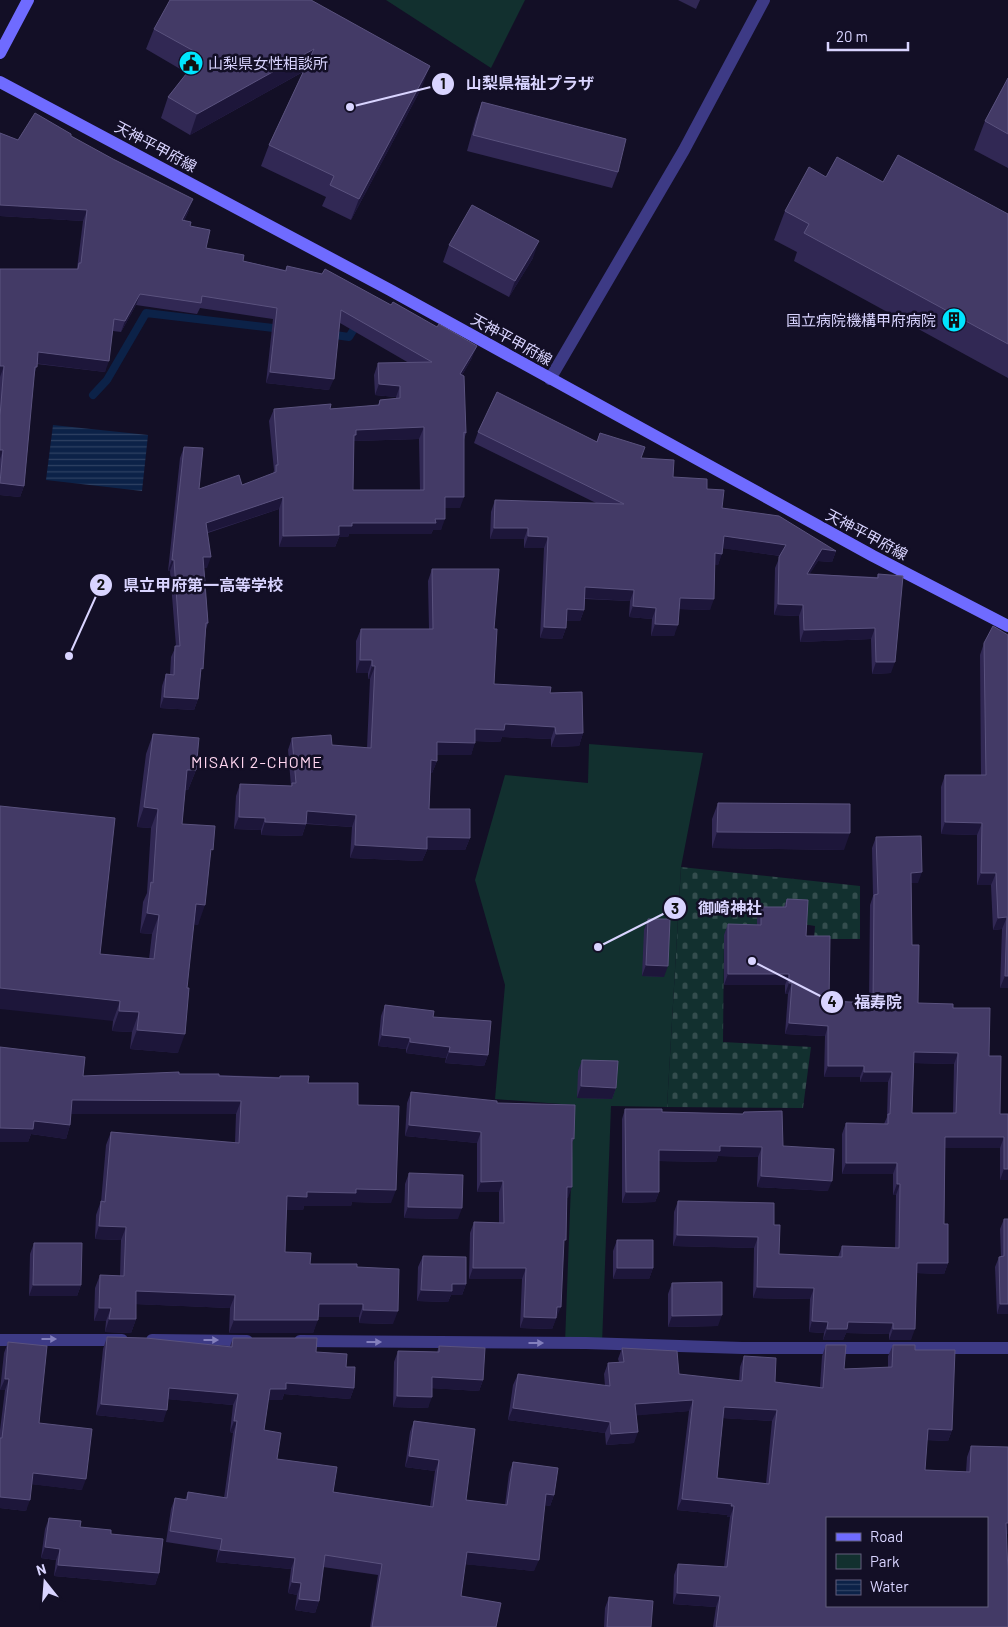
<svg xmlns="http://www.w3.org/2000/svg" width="1008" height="1627" font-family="Barlow,'Noto Sans JP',sans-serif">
  <defs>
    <pattern id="cemetery-stones" width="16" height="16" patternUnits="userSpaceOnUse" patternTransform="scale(1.25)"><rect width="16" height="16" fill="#12302f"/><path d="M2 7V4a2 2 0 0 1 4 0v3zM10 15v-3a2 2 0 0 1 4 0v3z" fill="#344d4e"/></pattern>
    <pattern id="water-rules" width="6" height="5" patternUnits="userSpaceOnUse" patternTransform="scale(1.25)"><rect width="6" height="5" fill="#0c2248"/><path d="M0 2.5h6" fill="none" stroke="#2f4163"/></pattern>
  </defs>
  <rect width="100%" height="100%" fill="#130f26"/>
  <path fill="url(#cemetery-stones)" d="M 681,867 L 860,886 L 860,939 L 814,939 L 815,926 L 803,924 L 757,936 L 724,935 L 723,1042 L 811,1047 L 803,1108 L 667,1107 Z"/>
  <path fill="#12302f" d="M 386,0 L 525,0 L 491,68 Z
    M 589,744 L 703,753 L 681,867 L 667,1107 L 611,1106 L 602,1344 L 565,1343 L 574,1105 L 495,1099 L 505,985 L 475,880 L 505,775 L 588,783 Z"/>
  <path fill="url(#water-rules)" d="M 53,425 L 148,435 L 142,491 L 46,480 Z"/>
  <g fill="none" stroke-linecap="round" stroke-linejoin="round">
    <path stroke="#0c2248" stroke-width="8" d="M 328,334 L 349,337 L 357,324
      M 93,395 L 107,380 L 146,313 L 282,329"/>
    <path stroke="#3d3a85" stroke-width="12" d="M 550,379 L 684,150 L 764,0
      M 0,1340 L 122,1340
      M 152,1340 L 247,1341
      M 300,1341 L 586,1343 L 742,1348 L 1008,1348"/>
    <path stroke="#6f6bff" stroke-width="12" d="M 0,53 L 28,0
      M 0,82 L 390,290 L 873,556 L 1008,626"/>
  </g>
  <path fill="#312854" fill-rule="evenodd" d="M 678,0 L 700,0 L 696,9 Z
    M 154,29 L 422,87 L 351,220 L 322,206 L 326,197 L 261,166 L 269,145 L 303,72 L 190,135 L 161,118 L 168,97 L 187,73 L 146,49 Z
    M 1008,78 L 1008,168 L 974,150 L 985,121 Z
    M 482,102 L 618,172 L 612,188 L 467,151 L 476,118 Z
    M 0,133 L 18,140 L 71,136 L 189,210 L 184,221 L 190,226 L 206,248 L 243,261 L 285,270 L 287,266 L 472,358 L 462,375 L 466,433 L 464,440 L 460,508 L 445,508 L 441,530 L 433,530 L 431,534 L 349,534 L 348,537 L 339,537 L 335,547 L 279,547 L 279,509 L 208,533 L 207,568 L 204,568 L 208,623 L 206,629 L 198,699 L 194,710 L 160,708 L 162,686 L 166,674 L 170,675 L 171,657 L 176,646 L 170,571 L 168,571 L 180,458 L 184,447 L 199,489 L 242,485 L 273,474 L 274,470 L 269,421 L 274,409 L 330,409 L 378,405 L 380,400 L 396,399 L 396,397 L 375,395 L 374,375 L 378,363 L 409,363 L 340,323 L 329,390 L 266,383 L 273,319 L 200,308 L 197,314 L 136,305 L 121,332 L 113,331 L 105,372 L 37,364 L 34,376 L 24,486 L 20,497 L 0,495 L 0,269 L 77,269 L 83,221 L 0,216 ZM 419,439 L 420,490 L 353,490 L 354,441 Z
    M 826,177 L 883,182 L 1008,214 L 1008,378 L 794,261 L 797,252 L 774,240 L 785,211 Z
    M 449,245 L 533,258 L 509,297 L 443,262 Z
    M 478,432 L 597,441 L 600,433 L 673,477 L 707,489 L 722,508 L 836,551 L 832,562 L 818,561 L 809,574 L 877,577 L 878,574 L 891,673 L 872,674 L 871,639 L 800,642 L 799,616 L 774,615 L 775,568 L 780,556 L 723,548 L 718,565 L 715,564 L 710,610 L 679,609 L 674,636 L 651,636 L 652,619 L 629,617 L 630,601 L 585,599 L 584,610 L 580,621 L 566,621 L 566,628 L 562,639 L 540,638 L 544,548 L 524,548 L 524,539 L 490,539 L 491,512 L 495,500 L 596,503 L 474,443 Z
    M 432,569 L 494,629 L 494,684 L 550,693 L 583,733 L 579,746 L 551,747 L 551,739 L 502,737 L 500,742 L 475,741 L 471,755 L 437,755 L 437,761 L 432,773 L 431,773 L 429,809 L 470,838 L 465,850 L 427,850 L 422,861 L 350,858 L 352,827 L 306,824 L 302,836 L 261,835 L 261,830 L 234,829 L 236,796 L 240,784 L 291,786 L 288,750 L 292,738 L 332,745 L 367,748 L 370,679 L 368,679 L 368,673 L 356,673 L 356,641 L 361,629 L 429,629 L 428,581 Z
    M 1008,635 L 1008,988 L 1000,988 L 1002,929 L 993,930 L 991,885 L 977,885 L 977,835 L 941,834 L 941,787 L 945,775 L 981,775 L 980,655 L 984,643 Z
    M 153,734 L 196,770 L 188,790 L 185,790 L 182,824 L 210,859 L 198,925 L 194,924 L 178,1053 L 130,1049 L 132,1032 L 112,1031 L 113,1021 L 100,954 L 149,959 L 152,934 L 140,933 L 143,902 L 147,893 L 151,828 L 137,827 L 146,754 Z
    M 718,803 L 844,850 L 712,848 L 712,819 Z
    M 876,837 L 918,883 L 911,883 L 912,945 L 918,1003 L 953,1008 L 989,1056 L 1000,1114 L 1008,1114 L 1008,1180 L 1000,1180 L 1000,1148 L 945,1148 L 944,1224 L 948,1263 L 944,1274 L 917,1273 L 911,1340 L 889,1340 L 889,1334 L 846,1333 L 843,1340 L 823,1340 L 824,1333 L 809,1332 L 810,1299 L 753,1298 L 754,1248 L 673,1246 L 674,1212 L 678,1201 L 774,1225 L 779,1254 L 838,1257 L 842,1246 L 895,1248 L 896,1195 L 893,1195 L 893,1174 L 842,1174 L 842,1134 L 846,1123 L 884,1124 L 887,1117 L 888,1082 L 860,1082 L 860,1077 L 824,1077 L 825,1036 L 785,1034 L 788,994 L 785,994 L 785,985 L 724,985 L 724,935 L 728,924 L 757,925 L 757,918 L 761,907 L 784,907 L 787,899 L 806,936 L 829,1001 L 869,1003 L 870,905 L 873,896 L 872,848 ZM 914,1063 L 954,1064 L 953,1113 L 912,1113 Z
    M 648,919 L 664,977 L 642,976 L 644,930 Z
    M 385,1005 L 433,1017 L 488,1055 L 484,1066 L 445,1063 L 446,1058 L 406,1053 L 406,1049 L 378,1046 L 381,1016 Z
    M 582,1060 L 616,1088 L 612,1099 L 577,1098 L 578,1071 Z
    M 179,1074 L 279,1077 L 280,1076 L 308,1083 L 358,1105 L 391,1203 L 352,1202 L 351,1206 L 304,1206 L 303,1210 L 286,1210 L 285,1252 L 310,1264 L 357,1267 L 393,1324 L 359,1323 L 359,1317 L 318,1317 L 313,1333 L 229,1333 L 230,1308 L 136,1304 L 136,1319 L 131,1333 L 105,1332 L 106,1321 L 94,1321 L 95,1288 L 100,1275 L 120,1276 L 121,1240 L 95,1239 L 96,1215 L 101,1201 L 101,1202 L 106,1145 L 111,1132 L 235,1143 L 236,1114 L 71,1114 L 70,1125 L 66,1139 L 31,1134 L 28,1142 L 0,1142 L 83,1076 Z
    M 411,1092 L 497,1103 L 574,1139 L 572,1142 L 568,1198 L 567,1198 L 557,1318 L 556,1318 L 552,1329 L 520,1328 L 522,1279 L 469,1279 L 470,1233 L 474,1222 L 499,1223 L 499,1192 L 477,1192 L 477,1143 L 405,1136 L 407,1103 Z
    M 625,1109 L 662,1112 L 743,1114 L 744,1112 L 783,1146 L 828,1191 L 757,1187 L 758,1157 L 718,1156 L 716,1162 L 659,1161 L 659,1192 L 655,1202 L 622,1203 L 622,1119 Z
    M 409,1173 L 458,1219 L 404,1218 L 405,1184 Z
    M 1004,1219 L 1008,1219 L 1008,1314 L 997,1314 L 995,1267 L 999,1257 L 1001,1257 L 1000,1229 Z
    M 617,1240 L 653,1268 L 649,1279 L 613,1279 L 613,1251 Z
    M 34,1243 L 81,1285 L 77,1296 L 29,1296 L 30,1254 Z
    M 423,1256 L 466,1284 L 462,1295 L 451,1295 L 448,1302 L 417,1301 L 418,1267 Z
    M 672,1283 L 718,1326 L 668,1327 L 668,1294 Z
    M 107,1337 L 230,1346 L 233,1338 L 316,1352 L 346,1367 L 354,1388 L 350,1399 L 284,1394 L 282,1400 L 268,1400 L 264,1430 L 277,1459 L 333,1492 L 430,1506 L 435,1471 L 405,1467 L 410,1432 L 414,1421 L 466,1500 L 505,1505 L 509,1473 L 513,1462 L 554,1495 L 550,1506 L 545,1505 L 534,1571 L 465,1564 L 461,1596 L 496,1627 L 370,1627 L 378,1575 L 323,1567 L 319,1601 L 315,1613 L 295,1610 L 297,1595 L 288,1593 L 291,1569 L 216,1562 L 218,1550 L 166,1542 L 171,1509 L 175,1498 L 185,1500 L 188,1492 L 224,1498 L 233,1433 L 230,1432 L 233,1405 L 168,1399 L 163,1422 L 96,1415 L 103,1349 Z
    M 8,1342 L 39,1423 L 82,1490 L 32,1484 L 26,1511 L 0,1508 L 0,1430 L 5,1390 L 0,1390 L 4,1353 Z
    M 826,1345 L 844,1369 L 888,1367 L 888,1356 L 893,1345 L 915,1350 L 952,1430 L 948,1441 L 927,1440 L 925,1470 L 966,1472 L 967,1457 L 971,1446 L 1007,1534 L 1008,1627 L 713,1627 L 716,1607 L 673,1604 L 674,1575 L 678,1564 L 724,1567 L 730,1517 L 727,1517 L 728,1515 L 677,1510 L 689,1411 L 636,1415 L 634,1443 L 606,1445 L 605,1433 L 508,1420 L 513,1385 L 518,1374 L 605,1386 L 604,1374 L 608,1363 L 619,1362 L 618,1359 L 622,1348 L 679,1374 L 739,1381 L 740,1367 L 744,1356 L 775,1382 L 820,1387 L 822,1356 ZM 723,1418 L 772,1421 L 766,1484 L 717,1478 Z
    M 439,1346 L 483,1380 L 479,1391 L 432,1388 L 428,1408 L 393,1407 L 394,1362 L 398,1351 L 437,1352 Z
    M 49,1518 L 80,1527 L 159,1573 L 155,1585 L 54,1576 L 56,1560 L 41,1558 L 45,1529 Z
    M 609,1597 L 651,1627 L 604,1627 L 605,1608 Z"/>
  <path fill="#1d163a" d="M 314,49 L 306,70 L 190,135 L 197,114 Z
    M 430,66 L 422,87 L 351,220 L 359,199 Z
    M 193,199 L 189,210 L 178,232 L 182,220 Z
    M 0,205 L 87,210 L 83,221 L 0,216 Z
    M 539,241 L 533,258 L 509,297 L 515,281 Z
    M 140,294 L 136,305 L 121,332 L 125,321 Z
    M 477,346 L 472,358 L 456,385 L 460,374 Z
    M 38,352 L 109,361 L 105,372 L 34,363 Z
    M 0,366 L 4,366 L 0,377 Z
    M 270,372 L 334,379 L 329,390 L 266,383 Z
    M 379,384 L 400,386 L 396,397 L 375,395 Z
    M 424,427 L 419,439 L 354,441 L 352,446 L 356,430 Z
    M 0,450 L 3,450 L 0,459 Z
    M 0,483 L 24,486 L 20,497 L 0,495 Z
    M 283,497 L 279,509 L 202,534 L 206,523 Z
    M 445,497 L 464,497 L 460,508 L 441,508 Z
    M 445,519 L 441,530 L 433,530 L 431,534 L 349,534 L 348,537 L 339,537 L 335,547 L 279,547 L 283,536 L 339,526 L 352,523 Z
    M 494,528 L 528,528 L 524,539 L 490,539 Z
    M 528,536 L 548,537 L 544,548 L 524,548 Z
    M 724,536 L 786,545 L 782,556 L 720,548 Z
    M 822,549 L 836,551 L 832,562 L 818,561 L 803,585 L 807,574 Z
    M 715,553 L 722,554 L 718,565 L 711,564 Z
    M 203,557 L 211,557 L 207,568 L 199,568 Z
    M 172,560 L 174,560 L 170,571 L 168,571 Z
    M 585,587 L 634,590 L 630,601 L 581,598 Z
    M 680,598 L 714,599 L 710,610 L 676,609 Z
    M 778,604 L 803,605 L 799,616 L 774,615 Z
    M 633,606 L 656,608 L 652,619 L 629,617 Z
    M 567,609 L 584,610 L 580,621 L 563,621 Z
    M 655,624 L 678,625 L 674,636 L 651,636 Z
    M 544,627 L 566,628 L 562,639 L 540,638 Z
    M 875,628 L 871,639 L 800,642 L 804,630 Z
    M 360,660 L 372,660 L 368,673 L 356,673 Z
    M 876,662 L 895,662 L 891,673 L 872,674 Z
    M 372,666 L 375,666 L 370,679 L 368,679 Z
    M 164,697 L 198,699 L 194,710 L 160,708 Z
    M 505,724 L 555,727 L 551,739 L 502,737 L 500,742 L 471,741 L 475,729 Z
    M 583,733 L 579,746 L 551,747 L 556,734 Z
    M 437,742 L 475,743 L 471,755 L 433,755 Z
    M 431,760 L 437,761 L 432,773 L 427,773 Z
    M 187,770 L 196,770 L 188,790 L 180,789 Z
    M 144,807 L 158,809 L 151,828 L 137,827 Z
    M 307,811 L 356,815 L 352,827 L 303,823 Z
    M 239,817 L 265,818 L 261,830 L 234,829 Z
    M 265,822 L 306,824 L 302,836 L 261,835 Z
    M 945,822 L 982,823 L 977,835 L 941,834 Z
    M 717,832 L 850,833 L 844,850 L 712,848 Z
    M 427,837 L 470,838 L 465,850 L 427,850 L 422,861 L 350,858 L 355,845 Z
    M 922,872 L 918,883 L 907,883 L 911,873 Z
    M 981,873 L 996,873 L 991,885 L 977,885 Z
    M 196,904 L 205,905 L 198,925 L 189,924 Z
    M 147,913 L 159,915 L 152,934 L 140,933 Z
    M 1007,917 L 1002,929 L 993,930 L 998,918 Z
    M 646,965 L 668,966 L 664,977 L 642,976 Z
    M 728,974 L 789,974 L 785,985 L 724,985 Z
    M 1005,976 L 1008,976 L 1008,988 L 1000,988 Z
    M 789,983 L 792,983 L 788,994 L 785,994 Z
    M 0,988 L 120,1001 L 113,1021 L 0,1009 Z
    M 119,1011 L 139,1012 L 132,1032 L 112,1031 Z
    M 789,1023 L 828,1026 L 825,1036 L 785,1034 Z
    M 137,1030 L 185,1034 L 178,1053 L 130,1049 Z
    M 382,1035 L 410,1038 L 406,1049 L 378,1046 Z
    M 410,1042 L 450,1047 L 446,1058 L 406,1053 Z
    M 449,1052 L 488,1055 L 484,1066 L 445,1063 Z
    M 914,1052 L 958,1053 L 954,1064 L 910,1063 Z
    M 828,1066 L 864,1066 L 860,1077 L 824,1077 Z
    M 864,1072 L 892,1072 L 888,1082 L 860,1082 Z
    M 581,1086 L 616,1088 L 612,1099 L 577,1098 Z
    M 72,1100 L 241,1101 L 236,1114 L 67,1114 Z
    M 34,1121 L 70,1125 L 66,1139 L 31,1134 L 28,1142 L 0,1142 L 0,1128 Z
    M 409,1125 L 481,1132 L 477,1143 L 405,1136 Z
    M 945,1137 L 1004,1137 L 1000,1148 L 941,1148 Z
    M 720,1146 L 762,1147 L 758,1157 L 718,1156 L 716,1162 L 655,1161 L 659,1150 Z
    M 846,1163 L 897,1163 L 893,1174 L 842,1174 Z
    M 1004,1169 L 1008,1169 L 1008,1180 L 1000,1180 Z
    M 761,1176 L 832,1181 L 828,1191 L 757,1187 Z
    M 503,1181 L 499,1192 L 477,1192 L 481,1182 Z
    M 897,1184 L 900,1184 L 896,1195 L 893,1195 Z
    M 567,1187 L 572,1187 L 568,1198 L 563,1198 Z
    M 356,1189 L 396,1190 L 391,1203 L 352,1202 L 351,1206 L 304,1206 L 303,1210 L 282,1210 L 287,1196 L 307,1192 Z
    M 626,1192 L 659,1192 L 655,1202 L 622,1203 Z
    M 408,1207 L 462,1208 L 458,1219 L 404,1218 Z
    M 99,1226 L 126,1227 L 121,1240 L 95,1239 Z
    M 677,1235 L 758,1237 L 754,1248 L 673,1246 Z
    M 917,1263 L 948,1263 L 944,1274 L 913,1273 Z
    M 473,1268 L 526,1268 L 522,1279 L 469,1279 Z
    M 617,1268 L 653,1268 L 649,1279 L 613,1279 Z
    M 452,1284 L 466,1284 L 462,1295 L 451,1295 L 448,1302 L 417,1301 L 421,1290 Z
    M 33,1285 L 81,1285 L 77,1296 L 29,1296 Z
    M 757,1287 L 814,1288 L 810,1299 L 753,1298 Z
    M 136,1291 L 235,1295 L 230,1308 L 132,1304 Z
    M 319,1304 L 363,1304 L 359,1317 L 314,1317 Z
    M 1000,1304 L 1008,1304 L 1008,1314 L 997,1314 Z
    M 557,1307 L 561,1307 L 552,1329 L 520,1328 L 524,1317 Z
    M 99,1308 L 111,1308 L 106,1321 L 94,1321 Z
    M 363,1310 L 398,1311 L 393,1324 L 359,1323 Z
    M 722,1315 L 718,1326 L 668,1327 L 672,1316 Z
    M 109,1319 L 136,1319 L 131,1333 L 105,1332 Z
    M 234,1320 L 318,1320 L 313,1333 L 229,1333 Z
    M 812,1321 L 828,1322 L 824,1333 L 809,1332 Z
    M 848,1322 L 893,1323 L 889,1334 L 846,1333 L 843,1340 L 823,1340 L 827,1329 Z
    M 893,1329 L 915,1329 L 911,1340 L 889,1340 Z
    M 432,1377 L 483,1380 L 479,1391 L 428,1388 Z
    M 5,1379 L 9,1379 L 5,1390 L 0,1390 Z
    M 286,1383 L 354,1388 L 350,1399 L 284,1394 L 282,1400 L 266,1400 L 270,1389 Z
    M 169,1388 L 238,1394 L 233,1405 L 165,1399 Z
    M 397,1396 L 432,1397 L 428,1408 L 393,1407 Z
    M 693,1400 L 689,1411 L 631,1416 L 635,1404 Z
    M 101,1404 L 167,1410 L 163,1422 L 96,1415 Z
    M 724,1407 L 777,1410 L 772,1421 L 720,1418 Z
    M 513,1408 L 610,1422 L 605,1433 L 508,1420 Z
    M 234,1421 L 237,1421 L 233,1433 L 230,1432 Z
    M 928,1429 L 952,1430 L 948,1441 L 924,1440 Z
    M 638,1432 L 634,1443 L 606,1445 L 611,1434 Z
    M 409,1456 L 439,1460 L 435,1471 L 405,1467 Z
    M 33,1473 L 86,1479 L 82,1490 L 29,1484 Z
    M 546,1494 L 554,1495 L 550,1506 L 542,1505 Z
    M 0,1497 L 30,1500 L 26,1511 L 0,1508 Z
    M 682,1499 L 732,1504 L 728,1515 L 677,1510 Z
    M 731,1506 L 734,1506 L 730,1517 L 727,1517 Z
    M 1006,1523 L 1008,1523 L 1008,1534 L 1002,1534 Z
    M 45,1547 L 60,1549 L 56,1560 L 41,1558 Z
    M 220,1550 L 295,1558 L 291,1569 L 216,1562 Z
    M 467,1552 L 539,1560 L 534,1571 L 463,1564 Z
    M 58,1565 L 159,1573 L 155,1585 L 54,1576 Z
    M 292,1582 L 301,1583 L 297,1595 L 288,1593 Z
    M 677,1593 L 720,1596 L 716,1607 L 673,1604 Z
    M 299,1599 L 319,1601 L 315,1613 L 295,1610 Z"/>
  <path fill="#433a66" stroke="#5a527e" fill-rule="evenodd" d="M 170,0 L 311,0 L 430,66 L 359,199 L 330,185 L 334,176 L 269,145 L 314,49 L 197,114 L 168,97 L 201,55 L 154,29 Z
    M 1008,78 L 1008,134 L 985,121 Z
    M 482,102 L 626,139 L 618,172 L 473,135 Z
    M 35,113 L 71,134 L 71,136 L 113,159 L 193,199 L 182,220 L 191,222 L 190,226 L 210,230 L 206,248 L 244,255 L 243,261 L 286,271 L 287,266 L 322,274 L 325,269 L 391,305 L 393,302 L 437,327 L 439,324 L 477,346 L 460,374 L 464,376 L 466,433 L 464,432 L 464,497 L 445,497 L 445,519 L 435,519 L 436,523 L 352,523 L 352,526 L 339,526 L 339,535 L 283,536 L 283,497 L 206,523 L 211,557 L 203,557 L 208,623 L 206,623 L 203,669 L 201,668 L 198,699 L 164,697 L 166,674 L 174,675 L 175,646 L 180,646 L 174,560 L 172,560 L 184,447 L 203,448 L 199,489 L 239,475 L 242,485 L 276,472 L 276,465 L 278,465 L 274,409 L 331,404 L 330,409 L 379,405 L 380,400 L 400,398 L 400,386 L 379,384 L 378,363 L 432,362 L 341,310 L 334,379 L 270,372 L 277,308 L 202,296 L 201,303 L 140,294 L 125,321 L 114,319 L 109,361 L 38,352 L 37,367 L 35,367 L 24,486 L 0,483 L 3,450 L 0,450 L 0,416 L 4,366 L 0,366 L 0,269 L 78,269 L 79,263 L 81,263 L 87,210 L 0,205 L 0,133 L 18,140 ZM 424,427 L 424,490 L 353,490 L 354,435 L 356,435 L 356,430 Z
    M 898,155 L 1008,214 L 1008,344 L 804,233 L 809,224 L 785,211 L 809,167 L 826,177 L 837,157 L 883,182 Z
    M 472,205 L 539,241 L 515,281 L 449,245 Z
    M 497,392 L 597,442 L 600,433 L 645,447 L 641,458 L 674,460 L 673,477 L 707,479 L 707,489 L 724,490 L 722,508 L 779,516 L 836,551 L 822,549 L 807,574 L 878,578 L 878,574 L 903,576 L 895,662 L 876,662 L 875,628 L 804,630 L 803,605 L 778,604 L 779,557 L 786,545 L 724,536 L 722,554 L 715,553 L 714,599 L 680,598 L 678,625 L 655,624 L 656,608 L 633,606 L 634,590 L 585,587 L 584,610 L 567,609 L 566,628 L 544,627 L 548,537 L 528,536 L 528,528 L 494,528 L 495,500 L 624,504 L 478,432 Z
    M 432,569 L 499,569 L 494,629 L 497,629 L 494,684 L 551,687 L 550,693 L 582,692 L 583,733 L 556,734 L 555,727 L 505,724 L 504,730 L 475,729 L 475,743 L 437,742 L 437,761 L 431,760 L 429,809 L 470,809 L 470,838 L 427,837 L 427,849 L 355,845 L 356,815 L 307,811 L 306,824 L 265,822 L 265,818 L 239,817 L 240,784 L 292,786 L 292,783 L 296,783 L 292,738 L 331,735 L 332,745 L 371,748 L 375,666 L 372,666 L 372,660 L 360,660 L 361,629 L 433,629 Z
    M 993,626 L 1008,635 L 1008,976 L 1005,976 L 1007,917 L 998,918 L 996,873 L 981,873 L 982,823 L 945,822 L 945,775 L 986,775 L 984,643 Z
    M 153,734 L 199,738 L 196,770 L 187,770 L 182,824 L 215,826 L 213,850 L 211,849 L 205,905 L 196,904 L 187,988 L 189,988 L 185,1034 L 137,1030 L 139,1012 L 119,1011 L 120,1001 L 0,988 L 0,806 L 115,818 L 100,954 L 154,959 L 159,915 L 147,913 L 151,882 L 153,883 L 158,809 L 144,807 Z
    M 718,803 L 850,804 L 850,833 L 717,832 Z
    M 921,836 L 922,872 L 911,873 L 912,945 L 919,945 L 918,1003 L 953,1004 L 953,1008 L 990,1008 L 989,1056 L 1001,1056 L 1000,1114 L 1008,1114 L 1008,1169 L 1004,1169 L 1004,1137 L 945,1137 L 944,1224 L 948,1224 L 948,1263 L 917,1263 L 915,1329 L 893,1329 L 893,1323 L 848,1322 L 847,1329 L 827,1329 L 828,1322 L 812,1321 L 814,1288 L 757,1287 L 758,1237 L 677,1235 L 678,1201 L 774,1203 L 774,1225 L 780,1225 L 779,1254 L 842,1257 L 842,1246 L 899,1248 L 900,1184 L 897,1184 L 897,1163 L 846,1163 L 846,1123 L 888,1124 L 888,1114 L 890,1114 L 892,1072 L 864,1072 L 864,1066 L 828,1066 L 828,1026 L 789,1023 L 792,983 L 789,983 L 789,974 L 728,974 L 728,924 L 761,925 L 761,907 L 786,907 L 787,899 L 808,900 L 806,936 L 830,936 L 829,1001 L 873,1003 L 874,895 L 878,894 L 876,837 ZM 914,1052 L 958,1053 L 956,1113 L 912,1113 Z
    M 648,919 L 670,919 L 668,966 L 646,965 Z
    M 385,1005 L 434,1011 L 433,1017 L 491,1021 L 488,1055 L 449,1052 L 450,1047 L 410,1042 L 410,1038 L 382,1035 Z
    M 0,1047 L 85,1057 L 83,1076 L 179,1072 L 179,1074 L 219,1074 L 219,1076 L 280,1078 L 280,1076 L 309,1076 L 308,1083 L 358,1083 L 358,1105 L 399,1106 L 396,1190 L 356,1189 L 356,1193 L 307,1192 L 307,1197 L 287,1196 L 285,1252 L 311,1253 L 310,1264 L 357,1264 L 357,1267 L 399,1269 L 398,1311 L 363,1310 L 363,1304 L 319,1304 L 318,1320 L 234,1320 L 235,1295 L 136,1291 L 136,1319 L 109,1319 L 111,1308 L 99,1308 L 100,1275 L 124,1276 L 126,1227 L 99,1226 L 101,1201 L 105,1202 L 111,1132 L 239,1143 L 241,1101 L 72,1100 L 70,1125 L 34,1121 L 33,1129 L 0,1128 Z
    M 582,1060 L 618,1061 L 616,1088 L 581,1086 Z
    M 411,1092 L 497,1101 L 497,1103 L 575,1105 L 574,1139 L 572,1138 L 572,1187 L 567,1187 L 566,1240 L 564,1240 L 561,1307 L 557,1307 L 556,1318 L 524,1317 L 526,1268 L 473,1268 L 474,1222 L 504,1223 L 503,1181 L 481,1182 L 481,1132 L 409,1125 Z
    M 625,1109 L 662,1109 L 662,1112 L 743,1114 L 744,1112 L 782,1111 L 783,1146 L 834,1149 L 832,1181 L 761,1176 L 762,1147 L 720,1146 L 720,1151 L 659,1150 L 659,1192 L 626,1192 Z
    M 409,1173 L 463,1175 L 462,1208 L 408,1207 Z
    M 1004,1219 L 1008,1219 L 1008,1304 L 1000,1304 L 999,1257 L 1004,1256 Z
    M 617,1240 L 653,1240 L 653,1268 L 617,1268 Z
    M 34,1243 L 82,1243 L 81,1285 L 33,1285 Z
    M 423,1256 L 466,1257 L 466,1284 L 452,1284 L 452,1291 L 421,1290 Z
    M 722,1282 L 722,1315 L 672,1316 L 672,1283 Z
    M 107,1337 L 146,1338 L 232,1347 L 233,1338 L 317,1338 L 316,1352 L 347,1354 L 346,1367 L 355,1367 L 354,1388 L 286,1383 L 286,1389 L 270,1389 L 264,1430 L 281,1433 L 277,1459 L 337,1467 L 333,1492 L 433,1507 L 439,1460 L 409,1456 L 414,1421 L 475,1429 L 466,1500 L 507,1505 L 513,1462 L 558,1468 L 554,1495 L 546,1494 L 539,1560 L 467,1552 L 461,1596 L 501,1603 L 496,1627 L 372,1627 L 382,1564 L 325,1555 L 319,1601 L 299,1599 L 301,1583 L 292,1582 L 295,1558 L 220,1550 L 222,1539 L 170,1531 L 175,1498 L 187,1500 L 188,1492 L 227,1498 L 237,1421 L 234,1421 L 238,1394 L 169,1388 L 167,1410 L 101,1404 Z
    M 8,1342 L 47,1346 L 39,1423 L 92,1429 L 86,1479 L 33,1473 L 30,1500 L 0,1497 L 0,1438 L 2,1438 L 9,1379 L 5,1379 Z
    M 826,1345 L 846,1345 L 844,1369 L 892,1367 L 893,1345 L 915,1345 L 915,1350 L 955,1350 L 952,1430 L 928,1429 L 925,1470 L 970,1472 L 971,1446 L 1008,1447 L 1008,1523 L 1006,1523 L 1008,1573 L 1008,1627 L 716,1627 L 720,1596 L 677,1593 L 678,1564 L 727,1567 L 734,1506 L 731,1506 L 732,1504 L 682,1499 L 693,1400 L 635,1404 L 638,1432 L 611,1434 L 610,1422 L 513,1408 L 518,1374 L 610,1386 L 608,1363 L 624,1362 L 622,1348 L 677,1351 L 679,1374 L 742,1381 L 744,1356 L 776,1358 L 775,1382 L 823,1388 ZM 724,1407 L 777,1410 L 769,1484 L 717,1478 ZM 827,1518 L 987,1518 L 987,1606 L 827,1606 Z
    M 439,1346 L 485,1348 L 483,1380 L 432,1377 L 432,1397 L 397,1396 L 398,1351 L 439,1352 Z
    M 49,1518 L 81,1521 L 80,1527 L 111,1530 L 111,1534 L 163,1539 L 159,1573 L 58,1565 L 60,1549 L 45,1547 Z
    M 609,1597 L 653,1601 L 651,1627 L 607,1627 Z"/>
  <defs><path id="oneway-solid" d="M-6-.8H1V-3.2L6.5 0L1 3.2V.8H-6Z" transform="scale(1.25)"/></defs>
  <g fill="#837fbc">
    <use href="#oneway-solid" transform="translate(49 1339)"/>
    <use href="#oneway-solid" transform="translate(211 1340)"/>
    <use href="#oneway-solid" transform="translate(374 1342)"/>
    <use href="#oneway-solid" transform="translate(536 1343)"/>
  </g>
  <defs>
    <symbol id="civic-disc" viewBox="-11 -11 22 22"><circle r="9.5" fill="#00e5ff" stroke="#130f26"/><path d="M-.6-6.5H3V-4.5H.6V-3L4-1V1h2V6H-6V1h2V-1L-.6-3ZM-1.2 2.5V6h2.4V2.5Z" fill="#111"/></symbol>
    <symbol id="building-disc" viewBox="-11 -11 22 22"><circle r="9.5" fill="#00e5ff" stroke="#130f26"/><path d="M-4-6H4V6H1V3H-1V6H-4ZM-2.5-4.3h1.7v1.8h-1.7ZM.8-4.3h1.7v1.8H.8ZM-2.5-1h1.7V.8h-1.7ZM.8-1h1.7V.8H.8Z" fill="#111"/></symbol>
  </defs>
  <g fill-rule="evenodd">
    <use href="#civic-disc" x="177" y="49" width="28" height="28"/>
    <use href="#building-disc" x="940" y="306" width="28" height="28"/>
  </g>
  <g text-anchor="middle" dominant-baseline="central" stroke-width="5" stroke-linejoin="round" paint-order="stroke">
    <g font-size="15" fill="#d9d4ff" stroke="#130f26" text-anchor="start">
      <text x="208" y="63">山梨県女性相談所</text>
      <text x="936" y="320" text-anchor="end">国立病院機構甲府病院</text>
    </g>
    <g font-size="15" fill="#d9d4ff" stroke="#130f26">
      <text transform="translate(156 146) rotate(28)">天神平甲府線</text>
      <text transform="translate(512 339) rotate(29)">天神平甲府線</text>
      <text transform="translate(867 534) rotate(28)">天神平甲府線</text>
    </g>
    <g font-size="16" letter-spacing="1" fill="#ffd6f0" stroke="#130f26">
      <text x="257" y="761">MISAKI 2-CHOME</text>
    </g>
  </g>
  <path fill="none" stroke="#d9d4ff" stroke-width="2" d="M350 107L443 84M69 656L101 585M598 947L675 908M752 961L832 1002"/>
  <g fill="#d9d4ff" stroke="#130f26" stroke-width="2">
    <circle cx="350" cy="107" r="5"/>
    <circle cx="69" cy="656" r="5"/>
    <circle cx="598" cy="947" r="5"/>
    <circle cx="752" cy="961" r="5"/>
    <circle cx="443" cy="84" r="12"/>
    <circle cx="101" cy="585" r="12"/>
    <circle cx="675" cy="908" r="12"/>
    <circle cx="832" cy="1002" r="12"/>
  </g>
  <g font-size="15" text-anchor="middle" font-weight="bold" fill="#111">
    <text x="443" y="89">1</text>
    <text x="101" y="590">2</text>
    <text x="675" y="914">3</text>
    <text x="832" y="1007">4</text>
  </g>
  <g font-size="16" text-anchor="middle" font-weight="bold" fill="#d9d4ff" stroke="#130f26" stroke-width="5" stroke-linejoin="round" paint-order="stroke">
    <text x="530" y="89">山梨県福祉プラザ</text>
    <text x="203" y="591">県立甲府第一高等学校</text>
    <text x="730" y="914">御崎神社</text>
    <text x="878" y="1008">福寿院</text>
  </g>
  <rect x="826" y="1517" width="162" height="90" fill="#130f26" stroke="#625e7d"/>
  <rect x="836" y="1533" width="25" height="8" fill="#6f6bff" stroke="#625e7d"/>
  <text x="870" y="1542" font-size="15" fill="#d9d4ff">Road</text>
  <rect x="836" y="1554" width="25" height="15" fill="#12302f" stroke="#625e7d"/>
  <text x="870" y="1567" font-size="15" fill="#d9d4ff">Park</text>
  <rect x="836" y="1580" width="25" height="15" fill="url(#water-rules)" stroke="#625e7d"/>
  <text x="870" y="1592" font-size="15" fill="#d9d4ff">Water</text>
  <g transform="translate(45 1582) rotate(343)" stroke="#130f26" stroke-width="4" paint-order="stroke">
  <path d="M0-4L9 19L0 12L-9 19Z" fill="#d9d4ff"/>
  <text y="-8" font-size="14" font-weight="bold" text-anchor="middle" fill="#d9d4ff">N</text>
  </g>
  <path d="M828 42v8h80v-8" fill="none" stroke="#d9d4ff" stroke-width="2.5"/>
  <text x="836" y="42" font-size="15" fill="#d9d4ff" stroke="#130f26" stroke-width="4" paint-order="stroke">20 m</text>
</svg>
